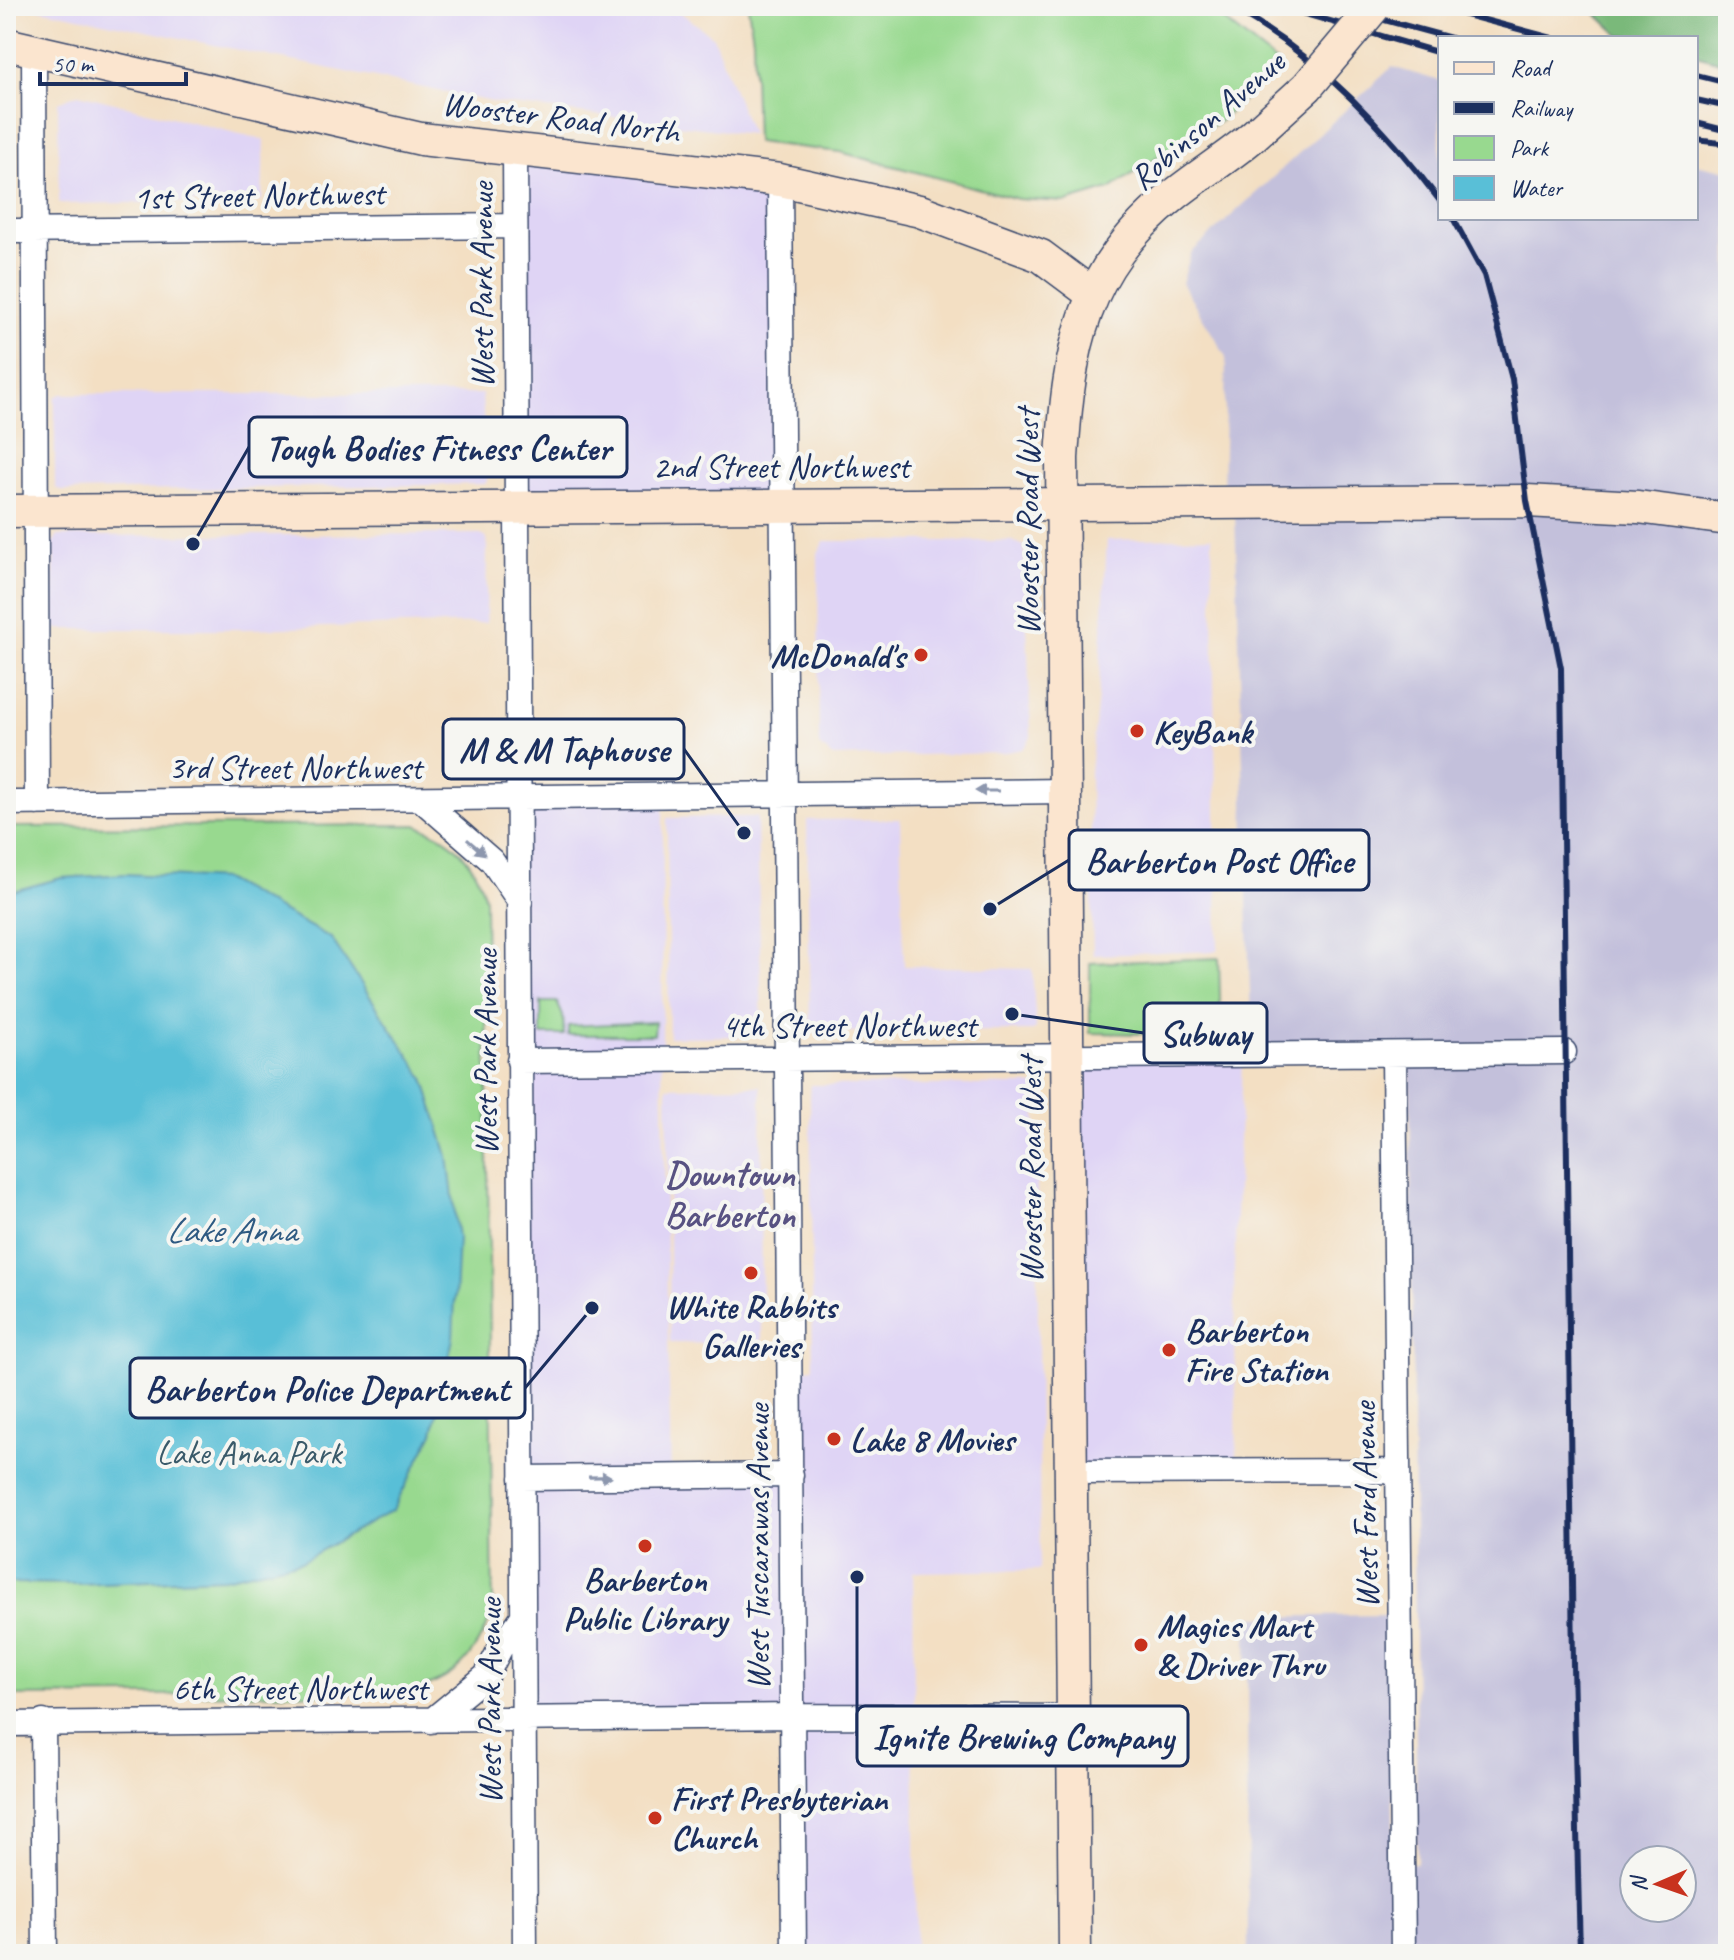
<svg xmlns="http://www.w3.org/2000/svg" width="1734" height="1960" font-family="Caveat,sans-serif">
  <rect width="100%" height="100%" fill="#f6f6f2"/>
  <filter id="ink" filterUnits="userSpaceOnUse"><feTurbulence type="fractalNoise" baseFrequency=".0125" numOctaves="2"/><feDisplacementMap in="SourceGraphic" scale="16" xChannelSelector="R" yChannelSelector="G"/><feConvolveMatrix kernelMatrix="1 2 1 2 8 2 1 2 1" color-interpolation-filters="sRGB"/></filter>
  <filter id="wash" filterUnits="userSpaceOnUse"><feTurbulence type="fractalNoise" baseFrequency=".006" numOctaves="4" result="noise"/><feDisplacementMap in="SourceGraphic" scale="32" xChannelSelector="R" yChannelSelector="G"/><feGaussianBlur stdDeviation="1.8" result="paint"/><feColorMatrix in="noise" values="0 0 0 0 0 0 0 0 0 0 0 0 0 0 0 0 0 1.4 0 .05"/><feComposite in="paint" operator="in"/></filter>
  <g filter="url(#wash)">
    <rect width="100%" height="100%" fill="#f3dfc3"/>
    <path fill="#dfd4f5" d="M 25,6 L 672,6 L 713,37 L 751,134 L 498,103 Z
      M 78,94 L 264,140 L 262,201 L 59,204 L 58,102 Z
      M 515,151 L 780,180 L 783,504 L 517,506 Z
      M 61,394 L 482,394 L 487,481 L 485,484 L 62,491 L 56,488 L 55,482 L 55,397 Z
      M 479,534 L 487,538 L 486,623 L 244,629 L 57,629 L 54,624 L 54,541 L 58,536 Z
      M 1212,537 L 1218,951 L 1093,955 L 1090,772 L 1099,688 L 1107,540 Z
      M 824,541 L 1012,541 L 1024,546 L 1031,737 L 1023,749 L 1002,753 L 834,757 L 819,746 L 818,553 Z
      M 663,795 L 662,1060 L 671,1476 L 791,1474 L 790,1360 L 809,1369 L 813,1367 L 810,1085 L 1036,1085 L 1040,1570 L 913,1572 L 916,1954 L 794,1954 L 792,1716 L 523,1721 L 520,797 Z
      M 757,817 L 762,1036 L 669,1037 L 667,818 Z
      M 900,819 L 904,966 L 1032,969 L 1036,1028 L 1033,1031 L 810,1032 L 807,820 Z
      M 1067,1058 L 1242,1062 L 1234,1268 L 1237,1472 L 1070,1472 Z
      M 761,1086 L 762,1344 L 670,1343 L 667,1087 Z"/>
    <path fill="#c3c0db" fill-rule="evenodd" d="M 1392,67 L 1440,81 L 1440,218 L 1696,218 L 1696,164 L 1728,171 L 1728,1954 L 1403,1954 L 1402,1865 L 1417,1863 L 1410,1056 L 1252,1057 L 1235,513 L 1223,494 L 1226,357 L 1182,283 L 1191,253 ZM 1634,1860 L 1682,1860 L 1682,1908 L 1634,1908 Z
      M 1390,1615 L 1395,1954 L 1248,1954 L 1247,1617 Z"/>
    <path fill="#98d98f" stroke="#5a8476" stroke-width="2" d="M 748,6 L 1191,6 L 1221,18 L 1281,66 L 1218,123 L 1176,144 L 1110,189 L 1066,202 L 1018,199 L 840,152 L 756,142 L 753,39 Z
      M 416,825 C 453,838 474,859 485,898 L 493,1612 C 472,1660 457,1681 404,1693 L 6,1696 L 6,827 Z
      M 1219,958 L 1221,1035 L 1090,1033 L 1090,963 Z
      M 541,1002 L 557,1002 L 563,1016 L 564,1035 L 541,1035 Z
      M 655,1022 L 654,1035 L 568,1035 L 568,1026 Z"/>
    <path fill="#7ab97a" stroke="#4a746c" stroke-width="2" d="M 1588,6 L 1728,6 L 1728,64 L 1696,55 L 1696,38 L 1620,36 Z"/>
    <path fill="#59bfd7" stroke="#3a779a" stroke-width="2" d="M 126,874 L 224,879 L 331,938 L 424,1078 L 448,1156 L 458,1238 L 453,1338 L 433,1433 L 393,1510 L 302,1561 L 224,1578 L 77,1584 L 6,1583 L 6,893 L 61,878 Z"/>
  </g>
  <g filter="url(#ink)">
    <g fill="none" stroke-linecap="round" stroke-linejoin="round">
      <defs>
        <path id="street" d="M 34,51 L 37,803
          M 515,151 L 525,1954
          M 780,180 L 794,1954
          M 6,231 L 513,226
          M 423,801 L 492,861 L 520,902
          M 6,803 L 1065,791
          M 1394,1056 L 1403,1954
          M 519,1061 L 1564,1052
          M 1070,1472 L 1398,1471
          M 522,1478 L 791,1475
          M 431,1721 L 486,1676 L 500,1649 L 523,1616
          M 43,1722 L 45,1954
          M 6,1724 L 792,1716 L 1074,1717"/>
        <path id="secondary" d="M 6,44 L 421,139 L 780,180 L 920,211 L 1041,256 L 1092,294
          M 6,511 L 1527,501 L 1638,507 L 1728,519
          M 1075,1954 L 1062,458 C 1069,348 1082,269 1173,196 C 1199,175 1227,158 1252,137"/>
      </defs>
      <use href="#street" stroke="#3b496d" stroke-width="27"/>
      <use href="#secondary" stroke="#3b496d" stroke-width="35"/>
      <use href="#street" stroke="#fff" stroke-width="24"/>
      <use href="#secondary" stroke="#fbe5cf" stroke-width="32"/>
      <path stroke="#1b2f5e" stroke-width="6" d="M 1227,6 C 1312,50 1383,125 1440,201
        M 1278,6 L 1440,53
        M 1333,6 L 1451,38
        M 1432,6 L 1552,38
        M 1696,75 L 1728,83
        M 1696,100 L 1728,107
        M 1696,123 L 1728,131
        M 1696,140 L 1728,144
        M 1453,218 L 1484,275 L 1512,379 L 1527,501 L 1561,668 L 1573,1665 L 1580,1954"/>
      <defs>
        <path id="secondary-bridge" d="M 1252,137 L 1307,87 L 1375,6"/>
      </defs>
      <use href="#secondary-bridge" stroke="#3b496d" stroke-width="35" stroke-linecap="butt"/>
      <use href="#secondary-bridge" stroke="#fbe5cf" stroke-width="32"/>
    </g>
    <defs><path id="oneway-solid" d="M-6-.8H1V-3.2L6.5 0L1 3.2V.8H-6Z" transform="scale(2)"/></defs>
    <g fill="#8d97ae">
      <use href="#oneway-solid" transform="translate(987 791) rotate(-180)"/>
      <use href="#oneway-solid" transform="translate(476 847) rotate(41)"/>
      <use href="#oneway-solid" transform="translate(600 1477) rotate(-1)"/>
    </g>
  </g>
  <g fill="#c8321e" stroke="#f6f6f2" stroke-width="3">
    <circle cx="921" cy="655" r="8"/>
    <circle cx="1137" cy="731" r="8"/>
    <circle cx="751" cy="1273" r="8"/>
    <circle cx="1169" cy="1350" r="8"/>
    <circle cx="834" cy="1439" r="8"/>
    <circle cx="645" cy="1546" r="8"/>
    <circle cx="1141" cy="1645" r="8"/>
    <circle cx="655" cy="1818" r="8"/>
  </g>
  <g text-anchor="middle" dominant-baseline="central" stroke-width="8" stroke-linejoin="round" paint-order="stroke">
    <g font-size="34" fill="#1b2f5e" stroke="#f6f6f2">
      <text transform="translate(561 117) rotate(7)">Wooster Road North</text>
      <text transform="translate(1207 120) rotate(-41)">Robinson Avenue</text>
      <text transform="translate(259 195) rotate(-1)">1st Street Northwest</text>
      <text transform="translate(481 285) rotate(-90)">West Park Avenue</text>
      <text x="781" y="466">2nd Street Northwest</text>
      <text transform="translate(1027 522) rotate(-90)">Wooster Road West</text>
      <text x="295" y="767">3rd Street Northwest</text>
      <text x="849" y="1025">4th Street Northwest</text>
      <text transform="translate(485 1052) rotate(-90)">West Park Avenue</text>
      <text transform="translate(1030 1170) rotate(-90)">Wooster Road West</text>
      <text transform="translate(1365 1505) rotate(-91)">West Ford Avenue</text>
      <text transform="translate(757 1547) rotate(-90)">West Tuscarawas Avenue</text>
      <text x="300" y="1688">6th Street Northwest</text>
      <text transform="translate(489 1701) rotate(-90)">West Park Avenue</text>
    </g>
    <g font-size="34" font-weight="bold" fill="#1b2f5e" stroke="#f6f6f2" text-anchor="start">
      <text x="905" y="655" text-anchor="end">McDonald's</text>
      <text x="1153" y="731">KeyBank</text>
      <text x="751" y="1306" text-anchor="middle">White Rabbits<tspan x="751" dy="39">Galleries</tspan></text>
      <text x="1185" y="1330">Barberton<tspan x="1185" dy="39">Fire Station</tspan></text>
      <text x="850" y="1439">Lake 8 Movies</text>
      <text x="645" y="1579" text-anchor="middle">Barberton<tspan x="645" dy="39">Public Library</tspan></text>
      <text x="1157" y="1625">Magics Mart<tspan x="1157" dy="39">&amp; Driver Thru</tspan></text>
      <text x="671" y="1798">First Presbyterian<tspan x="671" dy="39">Church</tspan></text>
    </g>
    <g font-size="34" fill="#3a5a6a" stroke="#f6f6f2">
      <text x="249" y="1452">Lake Anna Park</text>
    </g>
    <g font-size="36" font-weight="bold" fill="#585282" stroke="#f6f6f2">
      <text x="730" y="1174">Downtown<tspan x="730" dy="41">Barberton</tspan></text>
    </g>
    <g font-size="36" font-style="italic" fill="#2e5a82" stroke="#f6f6f2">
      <text x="231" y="1230">Lake Anna</text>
    </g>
  </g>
  <path fill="none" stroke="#1b2f5e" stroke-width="3" d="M193 544L249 447M744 833L684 749M990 909L1069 860M1012 1014L1144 1033M592 1308L525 1388M857 1577L857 1736"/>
  <g fill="#1b2f5e" stroke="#f6f6f2" stroke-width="3">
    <circle cx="193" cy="544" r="8"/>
    <circle cx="744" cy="833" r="8"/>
    <circle cx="990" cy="909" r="8"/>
    <circle cx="1012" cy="1014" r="8"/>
    <circle cx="592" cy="1308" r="8"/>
    <circle cx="857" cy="1577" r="8"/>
  </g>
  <g fill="#f6f6f2" stroke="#1b2f5e" stroke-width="3">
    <rect x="249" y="417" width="378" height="60" rx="8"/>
    <rect x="443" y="719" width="241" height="60" rx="8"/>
    <rect x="1069" y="830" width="300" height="60" rx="8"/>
    <rect x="1144" y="1003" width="123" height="60" rx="8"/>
    <rect x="130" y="1358" width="395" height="60" rx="8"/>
    <rect x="857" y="1706" width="331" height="60" rx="8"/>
  </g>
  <g font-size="36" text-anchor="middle" font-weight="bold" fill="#1b2f5e">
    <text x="438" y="460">Tough Bodies Fitness Center</text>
    <text x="564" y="762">M &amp; M Taphouse</text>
    <text x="1219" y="873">Barberton Post Office</text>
    <text x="1205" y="1046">Subway</text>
    <text x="327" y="1401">Barberton Police Department</text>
    <text x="1023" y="1749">Ignite Brewing Company</text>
  </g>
  <rect width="1734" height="1960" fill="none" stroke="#f6f6f2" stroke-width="32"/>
  <rect x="1438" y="36" width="260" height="184" fill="#f6f6f2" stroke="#9ea6b7" stroke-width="2"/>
  <rect x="1454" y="62" width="40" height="12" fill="#fbe5cf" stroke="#9ea6b7" stroke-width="2"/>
  <text x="1510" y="76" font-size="24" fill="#1b2f5e">Road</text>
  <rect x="1454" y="102" width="40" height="12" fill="#1b2f5e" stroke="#9ea6b7" stroke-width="2"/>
  <text x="1510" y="116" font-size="24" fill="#1b2f5e">Railway</text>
  <rect x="1454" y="136" width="40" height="24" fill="#98d98f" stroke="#9ea6b7" stroke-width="2"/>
  <text x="1510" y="156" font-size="24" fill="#1b2f5e">Park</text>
  <rect x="1454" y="176" width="40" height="24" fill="#59bfd7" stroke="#9ea6b7" stroke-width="2"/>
  <text x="1510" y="196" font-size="24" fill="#1b2f5e">Water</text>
  <g transform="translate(1658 1884) rotate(268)"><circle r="38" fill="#f6f6f2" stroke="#9ea6b7" stroke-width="2"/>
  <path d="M0-6L14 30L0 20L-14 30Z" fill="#c8321e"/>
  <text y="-12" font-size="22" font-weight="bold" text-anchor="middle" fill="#1b2f5e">N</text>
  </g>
  <path d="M40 72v12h146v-12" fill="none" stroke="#1b2f5e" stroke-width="4"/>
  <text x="52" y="72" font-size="24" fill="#1b2f5e" stroke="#f6f6f2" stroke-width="6" paint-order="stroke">50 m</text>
</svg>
